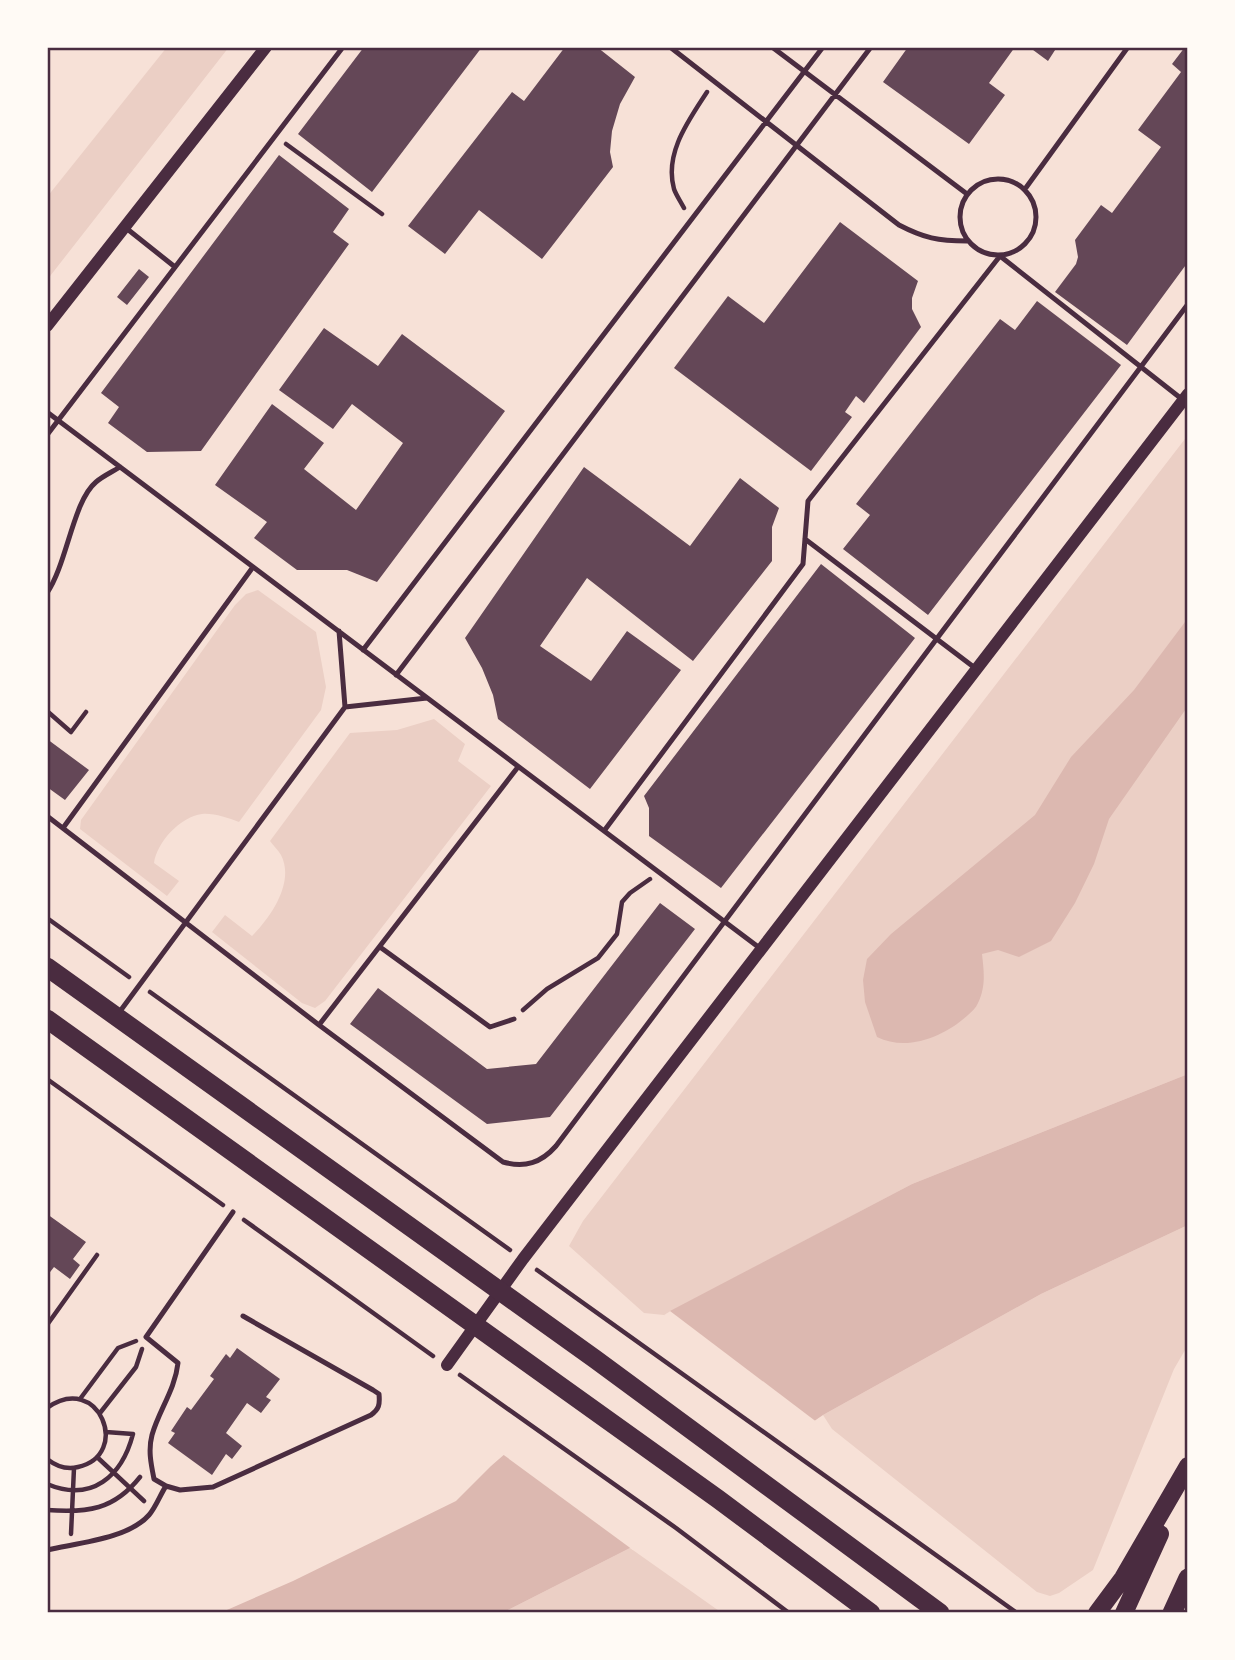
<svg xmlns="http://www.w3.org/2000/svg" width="1235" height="1660" font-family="'Open Sans',sans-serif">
  <rect width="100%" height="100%" fill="#f7e1d7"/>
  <path fill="#ebcfc5" d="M 167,47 L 229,47 L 47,280 L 47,197 Z
    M 1188,435 L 1188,1074 L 912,1184 L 664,1315 L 644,1313 L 569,1246 L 583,1221 Z
    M 258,590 L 316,632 L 326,687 L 321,710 L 239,822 C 228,818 214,813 202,814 C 180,817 157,842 154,863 L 179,881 L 167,896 L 80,829 L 81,820 L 235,605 L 246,594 Z
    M 434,719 L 465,744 L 458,761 L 491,786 L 325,1001 L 315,1008 L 302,1003 L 212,932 L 225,915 L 252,936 C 271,917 295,882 281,855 C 278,850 273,845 270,841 L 350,733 L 397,730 Z
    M 1188,1225 L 1188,1345 L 1174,1369 L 1093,1570 L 1059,1593 L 1050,1596 L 1037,1592 L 832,1429 L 823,1415 L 1041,1294 Z
    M 630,1548 L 722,1613 L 502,1613 Z"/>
  <path fill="#dcb8b0" d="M 1188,618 L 1188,706 L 1109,819 L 1094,864 L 1075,903 L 1051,941 L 1019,957 L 998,950 L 982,954 C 984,972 986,986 978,1003 C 976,1008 972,1011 968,1015 C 944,1037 907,1052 877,1037 L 865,1002 L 863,980 L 867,959 L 891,934 L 1035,815 L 1071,757 L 1134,690 Z
    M 1188,1074 L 1188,1225 L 1041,1294 L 823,1415 L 630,1548 L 502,1613 L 220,1613 L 293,1581 L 456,1501 L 491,1466 L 670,1311 L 912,1184 Z"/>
  <path fill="#f7e1d7" d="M 670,1311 L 818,1423 L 633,1550 L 501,1453 L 642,1332 Z"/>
  <path fill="#644757" d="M 364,47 L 482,47 L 372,192 L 298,134 Z
    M 565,47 L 597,47 L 635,77 L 620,104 L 612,131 L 610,152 L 613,167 L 542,259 L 479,210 L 445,254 L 408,226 L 512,92 L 524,101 Z
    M 908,47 L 1015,47 L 989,83 L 1005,95 L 969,144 L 883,82 Z
    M 1029,47 L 1057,47 L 1048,61 Z
    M 1185,47 L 1188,47 L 1188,262 L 1127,345 L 1055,292 L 1076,264 L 1078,257 L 1075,240 L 1101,205 L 1112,213 L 1161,147 L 1138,130 L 1181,72 L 1172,64 Z
    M 279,155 L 349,209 L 333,232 L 349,244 L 201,451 L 147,452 L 108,423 L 119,407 L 101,393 Z
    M 840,222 L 918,281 L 912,298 L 912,309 L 921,327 L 864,403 L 856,396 L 845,412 L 852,417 L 811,471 L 674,368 L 728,296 L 764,323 Z
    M 139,269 L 149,277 L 127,305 L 117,297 Z
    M 1037,301 L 1121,365 L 928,615 L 843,549 L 870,515 L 856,504 L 1000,319 L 1015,330 Z
    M 324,328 L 378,366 L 402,334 L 505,411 L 377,582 L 347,570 L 297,570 L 254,538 L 267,522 L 215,485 L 272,404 L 324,443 L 304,469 L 356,510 L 403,443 L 352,404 L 333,429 L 279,390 Z
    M 584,467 L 690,546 L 740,478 L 779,508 L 772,527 L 772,561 L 693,661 L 587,578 L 540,646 L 591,681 L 627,631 L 681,670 L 590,789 L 498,719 L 493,695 L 482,668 L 465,638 Z
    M 821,564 L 915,638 L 721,888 L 649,836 L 649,808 L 644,796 Z
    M 47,739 L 89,770 L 65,800 L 47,787 Z
    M 660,903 L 695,929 L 550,1117 L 487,1124 L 350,1024 L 378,988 L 487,1069 L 536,1064 Z
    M 47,1214 L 86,1242 L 73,1259 L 80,1265 L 70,1279 L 54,1267 L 47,1276 Z
    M 237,1348 L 280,1379 L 266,1397 L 271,1400 L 261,1413 L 247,1403 L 226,1433 L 242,1446 L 232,1459 L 226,1454 L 212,1475 L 168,1443 L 175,1433 L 171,1431 L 187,1407 L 191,1410 L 214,1379 L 210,1376 L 226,1354 L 230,1358 Z"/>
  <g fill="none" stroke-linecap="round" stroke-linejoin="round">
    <path stroke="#4a2c40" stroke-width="4.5" d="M 286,144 L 382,214
      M 684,208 C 681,202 676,195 674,189 C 664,153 689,120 707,92
      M 47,711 L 71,732 L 86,712
      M 47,918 L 129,977
      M 150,992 L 510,1250
      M 523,1010 L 547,989 L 598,958 L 617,934 L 622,902 L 630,893 L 650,879
      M 47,1079 L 223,1205
      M 244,1220 L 433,1356
      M 537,1270 L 1017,1613
      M 47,1325 L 97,1255
      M 460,1375 L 676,1528 L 789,1613
      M 80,1399 L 118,1348 L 136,1341
      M 47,1408 C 99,1371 132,1455 78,1467 C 67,1470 56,1466 47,1459
      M 100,1413 L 136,1367 L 142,1349
      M 106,1432 L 133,1434
      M 97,1457 L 144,1501
      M 47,1484 C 92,1503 122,1476 133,1434
      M 47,1510 C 87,1513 114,1510 140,1477
      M 71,1534 L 74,1468"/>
    <path stroke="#4a2c40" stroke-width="5" d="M 670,47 L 899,225 C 924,238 938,241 967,241
      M 772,47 L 967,194
      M960 217a38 38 0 1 1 76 0a38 38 0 1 1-76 0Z
      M 1025,189 L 1128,47
      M 126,228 L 175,267
      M 47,412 L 761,949
      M 47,435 L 343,47
      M 805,539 L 975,668
      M 47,593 C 67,564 73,501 96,482 C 103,476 112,472 120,467
      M 339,631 L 345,707 L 427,698
      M 363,650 L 823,47
      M 396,675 L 871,47
      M 518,767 L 319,1025 L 503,1162 C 525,1168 541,1163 556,1146 L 1188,304
      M 47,816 L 319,1025
      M 63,828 L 253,567
      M 604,831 L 803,564 L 808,501 L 1000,256 L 1183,400
      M 380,947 L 490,1027 L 514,1019
      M 118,1014 L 345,707
      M 233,1212 L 146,1337 L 178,1363 C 175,1390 159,1410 152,1435 C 148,1450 151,1464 154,1479 L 166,1486 L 180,1490 L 213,1487 L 371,1415 C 379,1409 380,1405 379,1394 L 373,1390 L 243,1316
      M 47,1550 C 77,1543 128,1539 149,1515 C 156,1507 160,1495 166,1486"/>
    <path stroke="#4a2c40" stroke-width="12" d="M 47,326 L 266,47
      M 447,1365 L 523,1259 L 1188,394"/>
    <path stroke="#4a2c40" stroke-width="18" d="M 1097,1613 L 1123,1578 L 1188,1466
      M 1124,1613 L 1160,1534"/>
    <path stroke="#4a2c40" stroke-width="19" d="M 47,967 L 595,1359 L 940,1613
      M 47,1019 L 718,1499 L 871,1613
      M 1172,1613 L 1188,1578"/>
  </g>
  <rect width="1235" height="1660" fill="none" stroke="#fffaf5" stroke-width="98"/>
  <rect x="49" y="49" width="1137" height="1562" fill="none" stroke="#4a2c40" stroke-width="2.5"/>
</svg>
